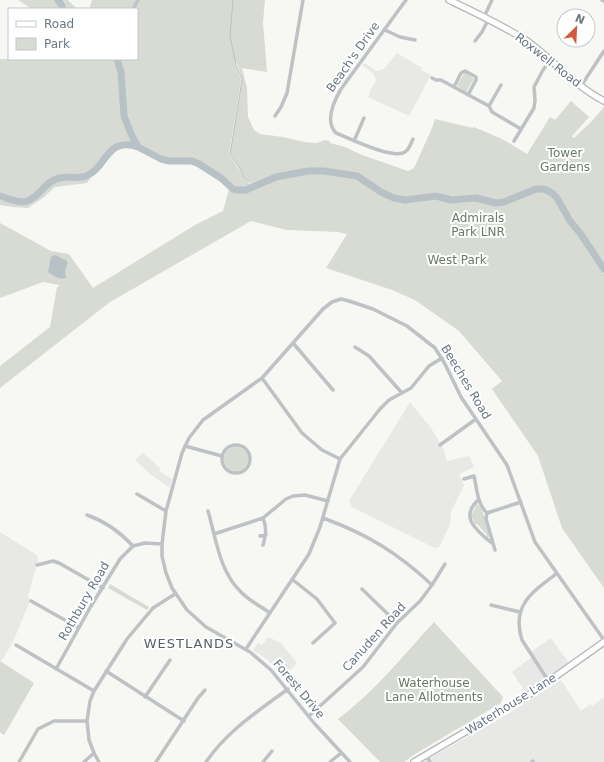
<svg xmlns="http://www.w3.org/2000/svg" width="604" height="762" font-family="'DejaVu Sans',sans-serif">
  <rect width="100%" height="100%" fill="#f7f7f4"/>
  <path fill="#e8e8e7" d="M 397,53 L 422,68 L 421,70 L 431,75 L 409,116 L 368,97 L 371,89 L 376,81 L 374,74 L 362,65 L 365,63 L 376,71 L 384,69 Z
    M 410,402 L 431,428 L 444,450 L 447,462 L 451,460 L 469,456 L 474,467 L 459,474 L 464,485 L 451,512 L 450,524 L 440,546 L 435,548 L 352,507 L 349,501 Z
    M 143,453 L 160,468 L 159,471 L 172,479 L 170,488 L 150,474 L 135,460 Z
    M 0,532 L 37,555 L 38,560 L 28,596 L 30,601 L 13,642 L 1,662 L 34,683 L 4,735 L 0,732 Z
    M 268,637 L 281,643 L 297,663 L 284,677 L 268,660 L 253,650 L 258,643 L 262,645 Z
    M 551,638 L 569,663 L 526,693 L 512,672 L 533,656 L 531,652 Z
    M 561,680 L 581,711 L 590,704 L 592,706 L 604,697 L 604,762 L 422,762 L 508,714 Z"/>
  <path fill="#d7dbd4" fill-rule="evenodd" d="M 18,0 L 68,0 L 77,9 L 32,9 Z
    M 92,0 L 265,0 L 263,23 L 267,72 L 242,68 L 247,88 L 248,117 L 254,130 L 260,134 L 283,137 L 304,142 L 317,143 L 325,140 L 330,141 L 330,143 L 345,147 L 362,155 L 408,171 L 414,168 L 432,128 L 435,119 L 473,128 L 474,127 L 502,139 L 527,154 L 550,117 L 555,120 L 571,101 L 589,117 L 572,136 L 555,121 L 574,138 L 591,122 L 604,107 L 604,588 L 562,528 L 538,456 L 492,389 L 502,381 L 459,331 L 415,300 L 392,290 L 326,268 L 347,234 L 338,232 L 287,230 L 251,221 L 110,302 L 0,388 L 0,366 L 50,327 L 57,287 L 60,285 L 43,282 L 0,298 L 0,223 L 51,251 L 69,254 L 93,288 L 195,225 L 223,211 L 229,189 C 220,180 211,172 199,167 C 190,162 180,165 169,163 C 151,160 137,142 117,149 C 107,153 94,174 87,183 L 55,187 L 44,197 L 28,208 L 13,207 L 0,205 L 0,59 L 137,59 L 137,9 L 89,9 ZM 235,63 L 237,63 L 242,80 L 230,154 L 248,181 L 253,183 L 255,187 C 247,193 237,196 229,189 L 232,184 L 240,188 L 250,185 L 229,155 L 241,81 Z
    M 464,73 L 466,73 L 474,79 L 466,92 L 457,86 Z
    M224 459a12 12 0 1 1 24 0a12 12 0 1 1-24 0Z
    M 477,504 C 483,507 489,529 489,537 L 486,537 L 487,535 L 477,524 L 475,524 L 471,515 L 476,507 L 475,505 Z
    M 110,584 L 149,607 L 147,610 L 108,588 Z
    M 434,622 L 503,697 L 501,703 L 415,754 L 404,762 L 380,762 L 338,719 C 374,692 403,656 434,622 Z
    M 0,661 L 34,683 L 4,735 L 0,732 Z"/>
  <path fill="#b8c2c6" d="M 54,255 C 59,256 61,259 66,260 L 68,263 L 65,270 L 66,278 C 59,280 54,276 48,272 L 51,257 Z"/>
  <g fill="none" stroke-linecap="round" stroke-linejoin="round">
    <path stroke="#b8c2c6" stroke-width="1" d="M 233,0 L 230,36 L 236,65 L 242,80 L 230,155 L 239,167 L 245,178 L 254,186"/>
    <path stroke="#b8c2c6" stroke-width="7" d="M 58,0 L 62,6 L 62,9
      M 117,59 L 121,72 L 124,116 L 132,136 L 138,147 L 161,159 L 169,161 L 192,161 L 199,164 L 221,178 L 233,189 L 237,190 L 246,190 L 276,177 L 308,171 L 324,171 L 357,176 L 381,192 L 394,198 L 405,200 L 436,196 L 451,200 L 476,198 L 496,203 L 504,202 L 536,189 L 544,189 L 552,193 L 557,198 L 570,221 L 580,233 L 604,269
      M 0,196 C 8,198 19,204 27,201 C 40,197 45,181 59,178 C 67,176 78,179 86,176 C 107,168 106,136 138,147"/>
    <defs>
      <path id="primary" d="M 449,0 C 474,12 504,26 527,41 C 553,60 575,86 604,101
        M 414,762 L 535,691 L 604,642"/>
    </defs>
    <use href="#primary" stroke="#b2b6b9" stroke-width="8"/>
    <path stroke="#bec2c5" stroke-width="3.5" d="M 406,0 L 341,89 C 334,101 324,121 336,133 C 349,138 393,160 405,152 C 409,150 411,143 413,139
      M 602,0 L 604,1
      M 133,9 L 138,0
      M 484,17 L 492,0
      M 385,30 L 400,37 L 415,40
      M 475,41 L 482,32 L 488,20
      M 432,78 L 436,80 L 441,80 L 489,106
      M 501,85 L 489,106 L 492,112 L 521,129
      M 581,86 L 604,51
      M 454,87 L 461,73 L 465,71 L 476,77 L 476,80 L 468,95
      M 275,116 L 281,107 L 287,93 L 303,0
      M 354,141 L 364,118
      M 514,141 L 534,108 L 535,100 L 534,87 L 543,70 L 550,61
      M 293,343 L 333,390
      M 355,347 L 369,356 L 402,393
      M 262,378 L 302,433 L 322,450 L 340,459
      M 440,445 L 476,419
      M222 459a14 14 0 1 1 28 0a14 14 0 1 1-28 0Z
      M 185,446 L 222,456
      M 464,479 L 474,476 C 477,488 477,504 487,513 L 486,519 L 495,550
      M 137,494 L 166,511
      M 478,500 C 474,504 469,511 470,517 C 470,525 486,539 492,543
      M 208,511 C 216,538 219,570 240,591 C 248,600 260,606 270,613
      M 487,513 L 521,502
      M 87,515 C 104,521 121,533 133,546
      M 323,518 C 367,534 398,553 432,585
      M 214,534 L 263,518 L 286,499 L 293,496 L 305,495 L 328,501
      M 260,536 L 266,535
      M 263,545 C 266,535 267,528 263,518
      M 37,565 L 53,561 L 59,563 L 103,588
      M 293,580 L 317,599 L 335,623 L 313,643
      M 362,589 L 397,623
      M 31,601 L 79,628
      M 491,605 L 520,612
      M 16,645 L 94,691
      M 246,649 L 309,554 L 320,527 L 340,459 L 380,409 L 389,400 L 411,388 L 429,366 L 442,358
      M 56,669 L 91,606 L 120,559 L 133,546 L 145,543 L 162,544
      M 106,671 L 184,721
      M 549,682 L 522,640 C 511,606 532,592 556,574
      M 145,697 L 170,660
      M 309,716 L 363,667 L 397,623 L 420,601 L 432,585 L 445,564
      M 426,755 L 430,762
      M 19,762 L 38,729 L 54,721 L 87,721
      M 84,762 L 94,753
      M 99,762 L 94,753 L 89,740 L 87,721 L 90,701 L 94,691 L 127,639 L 153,608 L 175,594
      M 156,762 L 198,698 L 205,690
      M 206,762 C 227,731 258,711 288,689
      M 263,762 L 272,751
      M 330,762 L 341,753
      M 350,762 L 314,723 L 271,670 L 250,652 L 206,627 L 187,610 L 172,588 L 166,573 L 162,556 L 162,544 L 166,511 L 182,453 L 189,438 L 203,420 L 262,378 L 323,309 L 332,302 L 341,299 L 349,301 L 373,309 L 407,326 L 435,348 L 445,364 L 461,397 L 507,465 L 535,542 L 604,640
      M 532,762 L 533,761"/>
    <use href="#primary" stroke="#fff" stroke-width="5.5"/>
  </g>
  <g text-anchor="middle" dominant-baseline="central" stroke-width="4" stroke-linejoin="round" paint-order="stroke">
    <g font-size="12" fill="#697782" stroke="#fff">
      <text transform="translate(353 57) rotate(-55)">Beach's Drive</text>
      <text transform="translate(548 60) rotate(38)">Roxwell Road</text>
      <text transform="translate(466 382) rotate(59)">Beeches Road</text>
      <text transform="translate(84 601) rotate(-60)">Rothbury Road</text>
      <text transform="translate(374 637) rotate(-48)">Canuden Road</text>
      <text transform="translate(299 689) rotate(50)">Forest Drive</text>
      <text transform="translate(511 704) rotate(-32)">Waterhouse Lane</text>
    </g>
    <g font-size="12" fill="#6b7a67" stroke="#fff">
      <text x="565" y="153">Tower<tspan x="565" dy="14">Gardens</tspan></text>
      <text x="478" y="218">Admirals<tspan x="478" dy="14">Park LNR</tspan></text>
      <text x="457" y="260">West Park</text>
      <text x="434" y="683">Waterhouse<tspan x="434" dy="14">Lane Allotments</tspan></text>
    </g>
    <g font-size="13" letter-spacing="1" fill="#566068" stroke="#fff">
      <text x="189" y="643">WESTLANDS</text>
    </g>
  </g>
  <rect x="8" y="8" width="130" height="52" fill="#ffffff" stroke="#c3c9cd"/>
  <rect x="16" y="21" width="20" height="6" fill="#ffffff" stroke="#c3c9cd"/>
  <text x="44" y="28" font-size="12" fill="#697782">Road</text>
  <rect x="16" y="38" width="20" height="12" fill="#d7dbd4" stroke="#c3c9cd"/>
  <text x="44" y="48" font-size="12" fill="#697782">Park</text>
  <g transform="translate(576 28) rotate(24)"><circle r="19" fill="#ffffff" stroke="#c3c9cd"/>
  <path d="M0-3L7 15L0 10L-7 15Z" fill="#d15a3a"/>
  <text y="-6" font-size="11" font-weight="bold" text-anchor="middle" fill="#697782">N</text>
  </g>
</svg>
